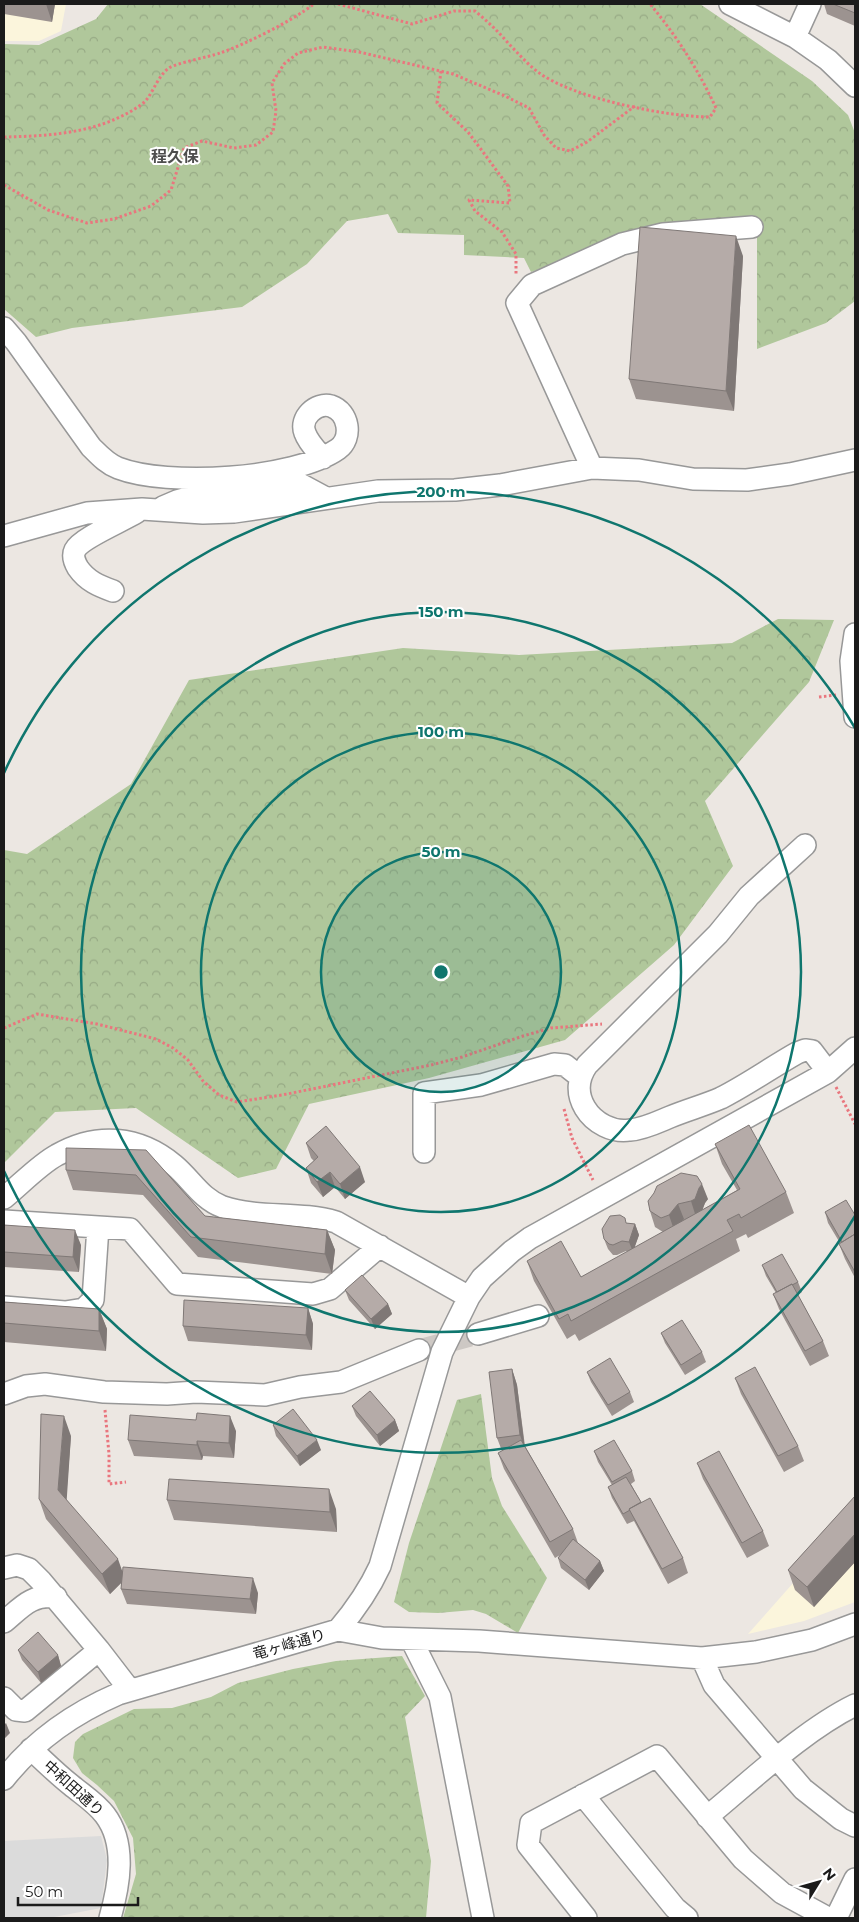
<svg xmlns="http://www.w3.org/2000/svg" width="859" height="1922" font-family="Montserrat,'Noto Sans JP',sans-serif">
  <defs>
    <pattern id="forest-crowns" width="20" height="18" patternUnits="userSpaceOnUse" patternTransform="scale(1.25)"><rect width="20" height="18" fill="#b0c79b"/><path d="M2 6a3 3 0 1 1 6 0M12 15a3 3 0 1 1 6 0" fill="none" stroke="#97aa85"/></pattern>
  </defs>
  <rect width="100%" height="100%" fill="#ece7e2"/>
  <path fill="#fbf5dc" d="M 4,4 L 66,4 L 61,31 L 39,41 L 4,41 Z
    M 855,1513 L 855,1602 L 804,1621 L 748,1634 Z"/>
  <path fill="url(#forest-crowns)" d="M 108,4 L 700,4 L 812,81 L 848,115 L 855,133 L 855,301 L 826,323 L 757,349 L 757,230 L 634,237 L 531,272 L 524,258 L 464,255 L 464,235 L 398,233 L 388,214 L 347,221 L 307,264 L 242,307 L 72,328 L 36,337 L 4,309 L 4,44 L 39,45 L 96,19 Z
    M 778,619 L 834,620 L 809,682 L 705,801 L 733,866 L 674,945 L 565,1040 L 429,1078 L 309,1104 L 276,1169 L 238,1178 L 136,1108 L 55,1112 L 4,1163 L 4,850 L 27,854 L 131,784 L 189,680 L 403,648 L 519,655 L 732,643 Z
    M 481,1394 L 492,1478 L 502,1506 L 547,1578 L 518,1633 L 486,1614 L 473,1610 L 438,1613 L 409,1612 L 394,1602 L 409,1543 L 457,1400 Z
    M 402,1656 L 425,1696 L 405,1717 L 431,1861 L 426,1918 L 123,1918 L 136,1874 L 133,1838 L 114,1801 L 97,1785 L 82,1773 L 73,1758 L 75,1742 L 83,1734 L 134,1709 L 172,1708 L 211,1697 L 238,1683 L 293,1669 L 336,1661 Z"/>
  <path fill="#dbdbdb" d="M 101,1836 L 107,1860 L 101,1908 L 49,1918 L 4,1918 L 4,1841 Z"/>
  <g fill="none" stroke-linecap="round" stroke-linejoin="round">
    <path stroke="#cdc8c4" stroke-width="21" stroke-dasharray="21 11" stroke-linecap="butt" d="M 419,1350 L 478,1334"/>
    <defs>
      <path id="minor" d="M 730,4 L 795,37 L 828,60 L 855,86
        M 795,37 L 810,4
        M 4,328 L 16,342 L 91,447 C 99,455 107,464 118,468 C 167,487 294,480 338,449 C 353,438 349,412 331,406 C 316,402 299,418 305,433 C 308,442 316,450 323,458
        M 592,468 L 517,303 L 532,285 L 622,244 L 663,234 L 752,227
        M 163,507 L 177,501 L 199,495 L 300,484 L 326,498
        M 4,536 L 87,513 L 142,509 L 203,513 L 234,512 L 378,491 L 455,490 L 500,485 L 592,468 L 639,470 L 693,479 L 747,480 L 790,474 L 855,460
        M 113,591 C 99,586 87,581 78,568 C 75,563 72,556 75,550 C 81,538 123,521 137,512
        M 855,634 L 851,661 L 855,717
        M 805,845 L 749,896 L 718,934 L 587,1065 C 578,1078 576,1093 585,1108 C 594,1123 613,1133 630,1130 C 644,1129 658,1122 670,1117 C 687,1110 705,1105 721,1098 C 747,1085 772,1067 797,1053 L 805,1050 L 812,1051 L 828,1072
        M 424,1152 L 424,1093 L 481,1085 L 554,1064 L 565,1065 L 579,1076
        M 4,1198 C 20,1185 40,1164 57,1155 C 97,1132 139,1136 174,1165 C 191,1179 201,1199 223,1207 C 259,1219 299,1211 336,1222 L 469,1297
        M 4,1221 L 130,1229 L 177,1284 L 313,1294 L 330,1289 L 380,1246
        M 4,1307 L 65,1312 L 84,1309 L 93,1300 L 98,1227
        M 478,1334 L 538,1316
        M 4,1394 L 26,1386 L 45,1384 L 104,1392 L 167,1394 L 196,1392 L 265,1395 L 300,1387 L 341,1382 L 419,1350
        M 4,1568 L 17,1565 L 29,1569 L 41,1581 L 99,1650 L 129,1689
        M 4,1622 C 21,1608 31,1594 56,1597
        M 338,1630 L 382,1638 L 479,1641 L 702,1658 L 756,1652 L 812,1640 L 855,1624
        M 411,1639 L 440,1697 L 483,1918
        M 702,1658 L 714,1685 L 803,1789 L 841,1819 L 855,1826
        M 4,1698 L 16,1710 L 25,1711 L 99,1650
        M 31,1749 C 44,1761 57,1774 71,1785 C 83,1795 96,1803 105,1815 C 127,1844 119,1886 110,1918
        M 4,1779 C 34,1741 74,1713 118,1694 L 338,1630 C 355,1610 369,1590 380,1566 L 442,1352 L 469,1297 L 482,1278 L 512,1251 L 530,1238 L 828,1072 L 855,1048
        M 583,1795 L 675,1908 L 687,1918
        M 707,1817 C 752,1780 804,1730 855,1705
        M 586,1918 L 528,1845 L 531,1823 L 657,1756 L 743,1859 L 782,1893 L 828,1918
        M 836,1918 L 855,1879"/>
    </defs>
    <use href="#minor" stroke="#989898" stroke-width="24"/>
    <path stroke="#e9767e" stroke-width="3" stroke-dasharray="2.5 2.5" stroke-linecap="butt" d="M 338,4 L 412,24 L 454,11 L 475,11 C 487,21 498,31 508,43 C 518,53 527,64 538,72 C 572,98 667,117 710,117 L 716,108 C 699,71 676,35 650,4
      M 441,71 L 437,103 L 468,132 L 486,156 L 508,186 L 510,203 L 469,200 L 475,211 L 502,232 L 516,254 L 516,275
      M 4,137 C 51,136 102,133 142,104 C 152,97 157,76 169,68 C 176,63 209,57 220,53 C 246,44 292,21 314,4
      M 4,185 L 48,210 L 87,223 L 114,219 L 151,206 L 171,190 L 184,148 L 202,141 L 234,148 L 256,145 L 273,132 L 276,111 L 272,83 L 284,64 L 298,53 L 323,47 L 359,52 L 453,74 L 505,96 L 529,108 L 544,135 L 556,148 L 570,151 L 587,142 L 635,106
      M 819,697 L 836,695
      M 4,1028 L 37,1014 L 97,1024 L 156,1039 L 173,1048 L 188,1060 L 203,1081 L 219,1095 L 237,1102 L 282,1095 L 431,1065 L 462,1057 L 523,1036 L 551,1028 L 602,1024
      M 836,1087 L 855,1124
      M 564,1109 L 572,1138 L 593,1180
      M 105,1410 L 109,1454 L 109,1484 L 126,1482"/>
    <use href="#minor" stroke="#fff" stroke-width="21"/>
  </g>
  <path fill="#9c9390" d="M 4,4 L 55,4 L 52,22 L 4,14 Z
    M 824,4 L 855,4 L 855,26 L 827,14 Z
    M 743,256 L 734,411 L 636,399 L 629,379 Z
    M 306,1143 L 365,1182 L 345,1199 L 335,1187 L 323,1197 L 311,1183 L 306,1168 L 314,1161 L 311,1158 Z
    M 715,1144 L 786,1192 L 794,1213 L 748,1238 L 746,1234 L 736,1239 L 740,1251 L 579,1341 L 575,1334 L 567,1339 L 534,1281 L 527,1261 L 581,1277 L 628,1252 L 626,1251 L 617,1255 L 613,1255 L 608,1249 L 604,1239 L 627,1223 L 635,1224 L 639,1235 L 634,1248 L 663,1232 L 655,1227 L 650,1211 L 648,1201 L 708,1199 L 705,1203 L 702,1210 L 737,1190 L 722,1164 Z
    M 146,1150 L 205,1216 L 327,1230 L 335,1250 L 332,1274 L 198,1257 L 143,1195 L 73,1190 L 66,1170 Z
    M 825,1212 L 855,1215 L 855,1278 L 845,1259 L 839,1244 L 840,1243 L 828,1223 Z
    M 4,1225 L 81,1245 L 79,1272 L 4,1267 Z
    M 762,1265 L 798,1282 L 802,1292 L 798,1295 L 823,1341 L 829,1356 L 810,1366 L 779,1309 L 773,1294 L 776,1293 L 766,1276 Z
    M 345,1290 L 388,1304 L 392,1314 L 375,1329 L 349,1300 Z
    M 4,1302 L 99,1309 L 107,1329 L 106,1351 L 4,1342 Z
    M 308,1308 L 313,1324 L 312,1350 L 188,1341 L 183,1326 Z
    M 661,1333 L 702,1352 L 706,1362 L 685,1375 L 665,1343 Z
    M 512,1369 L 517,1385 L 525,1446 L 573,1529 L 578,1543 L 600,1561 L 604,1571 L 589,1590 L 561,1568 L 558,1558 L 560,1555 L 555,1558 L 504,1469 L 498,1453 L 502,1451 L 497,1438 Z
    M 587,1372 L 630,1392 L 634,1402 L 612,1416 L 591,1382 Z
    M 735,1378 L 798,1446 L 804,1461 L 784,1472 L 741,1394 Z
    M 352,1406 L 395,1420 L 399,1431 L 380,1446 L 356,1416 Z
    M 273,1425 L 321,1450 L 300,1466 L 276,1436 Z
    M 236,1431 L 234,1458 L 203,1456 L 202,1460 L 134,1456 L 128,1440 Z
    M 71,1436 L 66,1499 L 122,1571 L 258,1593 L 256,1614 L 127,1604 L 121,1589 L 122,1582 L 110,1594 L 46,1519 L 39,1499 Z
    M 594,1451 L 632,1471 L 635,1481 L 631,1484 L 641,1502 L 683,1558 L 688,1573 L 668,1584 L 634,1521 L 627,1524 L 612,1498 L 608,1487 L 612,1485 L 598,1462 Z
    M 697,1463 L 763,1531 L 769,1546 L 747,1558 L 703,1479 Z
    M 855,1496 L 855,1562 L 814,1607 L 795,1590 L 788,1570 Z
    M 167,1500 L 336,1509 L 337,1532 L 174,1520 Z
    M 18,1650 L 58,1655 L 61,1666 L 41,1683 L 22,1660 Z"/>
  <path fill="#7f7876" d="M 46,4 L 55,4 L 52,22 Z
    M 736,236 L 743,256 L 734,411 L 726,391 Z
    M 360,1167 L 365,1182 L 345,1199 L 340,1184 Z
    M 330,1172 L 335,1187 L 323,1197 L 317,1182 Z
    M 702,1184 L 708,1199 L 705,1203 L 701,1214 L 696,1217 L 691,1201 L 699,1188 Z
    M 678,1204 L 684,1219 L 674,1230 L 669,1215 Z
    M 635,1224 L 639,1235 L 633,1252 L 629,1242 Z
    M 75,1230 L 81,1245 L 79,1272 L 73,1257 Z
    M 327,1230 L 335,1250 L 332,1274 L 325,1254 Z
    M 388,1304 L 392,1314 L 375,1329 L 371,1319 Z
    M 308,1308 L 313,1324 L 312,1350 L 306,1335 Z
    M 99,1309 L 107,1329 L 106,1351 L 99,1331 Z
    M 512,1369 L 517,1385 L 525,1450 L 520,1435 Z
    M 64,1416 L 71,1436 L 66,1510 L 58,1490 Z
    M 230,1416 L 236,1431 L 234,1458 L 229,1443 Z
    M 395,1420 L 399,1431 L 380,1446 L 377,1435 Z
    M 317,1440 L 321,1450 L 300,1466 L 297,1456 Z
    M 197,1441 L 203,1456 L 202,1460 L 197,1445 Z
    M 329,1489 L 336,1509 L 337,1532 L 330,1512 Z
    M 855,1534 L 855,1562 L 814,1607 L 807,1587 Z
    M 118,1559 L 125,1579 L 110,1594 L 102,1574 Z
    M 600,1561 L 604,1571 L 589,1590 L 585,1580 Z
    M 253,1578 L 258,1593 L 256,1614 L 250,1599 Z
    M 58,1655 L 61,1666 L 41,1683 L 38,1672 Z
    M 6,1723 L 10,1733 L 4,1739 L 4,1725 Z"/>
  <path fill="#b5aba8" stroke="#7f7876" d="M 833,4 L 855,4 L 855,13 Z
    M 640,227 L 736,236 L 726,391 L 629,379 Z
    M 749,1125 L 786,1192 L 741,1218 L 739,1214 L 727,1220 L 733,1231 L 571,1321 L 568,1314 L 559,1319 L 527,1261 L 561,1241 L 581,1277 L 740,1189 L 715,1144 Z
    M 326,1126 L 360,1167 L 340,1184 L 330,1172 L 317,1182 L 306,1168 L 318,1157 L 306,1143 Z
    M 66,1148 L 146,1150 L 205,1216 L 327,1230 L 325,1254 L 191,1237 L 136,1175 L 66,1170 Z
    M 681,1173 L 697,1176 L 702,1184 L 699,1188 L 695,1199 L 691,1201 L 678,1204 L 669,1215 L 661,1218 L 650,1211 L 648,1201 L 654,1193 L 657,1186 Z
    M 846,1200 L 855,1215 L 855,1234 L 842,1242 L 825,1212 Z
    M 620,1215 L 625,1218 L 626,1223 L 635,1224 L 629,1242 L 622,1241 L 613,1245 L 609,1244 L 604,1239 L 602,1229 L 610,1216 Z
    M 4,1225 L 75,1230 L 73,1257 L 4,1252 Z
    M 855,1234 L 855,1272 L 839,1244 Z
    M 782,1254 L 798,1282 L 792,1285 L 792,1284 L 777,1292 L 762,1265 Z
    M 362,1275 L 388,1304 L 371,1319 L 345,1290 Z
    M 792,1284 L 823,1341 L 805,1351 L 773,1294 Z
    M 184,1300 L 308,1308 L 306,1335 L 183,1326 Z
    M 4,1302 L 99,1309 L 99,1331 L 4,1323 Z
    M 682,1320 L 702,1352 L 681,1365 L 661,1333 Z
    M 610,1358 L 630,1392 L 608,1405 L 587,1372 Z
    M 755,1367 L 798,1446 L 778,1456 L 735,1378 Z
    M 512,1369 L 520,1435 L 497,1438 L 489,1372 Z
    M 370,1391 L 395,1420 L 377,1435 L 352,1406 Z
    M 293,1409 L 317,1440 L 297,1456 L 273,1425 Z
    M 197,1413 L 230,1416 L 229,1443 L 197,1441 L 197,1445 L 128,1440 L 130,1415 L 196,1420 Z
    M 41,1414 L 64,1416 L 58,1490 L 118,1559 L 102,1574 L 39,1499 Z
    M 521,1440 L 573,1529 L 550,1542 L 498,1453 Z
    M 614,1440 L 632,1471 L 612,1482 L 594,1451 Z
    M 719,1451 L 763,1531 L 742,1543 L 697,1463 Z
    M 626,1477 L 641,1502 L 629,1509 L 630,1510 L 623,1514 L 608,1487 Z
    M 169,1479 L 329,1489 L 330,1512 L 167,1500 Z
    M 855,1496 L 855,1534 L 807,1587 L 788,1570 Z
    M 650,1498 L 683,1558 L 662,1569 L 629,1509 Z
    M 573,1539 L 600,1561 L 585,1580 L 558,1558 Z
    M 123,1567 L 253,1578 L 250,1599 L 121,1589 Z
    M 38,1632 L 58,1655 L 38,1672 L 18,1650 Z"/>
  <circle cx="441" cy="972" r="120" fill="#0f766e" fill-opacity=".12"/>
  <g fill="none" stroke="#0f766e" stroke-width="2.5">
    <circle cx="441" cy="972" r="120"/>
    <circle cx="441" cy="972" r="240"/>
    <circle cx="441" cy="972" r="360"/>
    <path d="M855 1216A480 480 0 0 1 4 1171M4 773A480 480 0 0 1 855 728"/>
  </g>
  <g text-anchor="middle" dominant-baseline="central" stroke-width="4" stroke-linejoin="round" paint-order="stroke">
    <g font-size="15" fill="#1b1b1b" stroke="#fff">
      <text transform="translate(289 1644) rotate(-16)">竜ヶ峰通り</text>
      <text transform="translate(74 1788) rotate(42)">中和田通り</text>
    </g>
    <g font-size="16" font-weight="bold" fill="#4e4e4e" stroke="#fff">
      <text x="175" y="156">程久保</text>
    </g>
  </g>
  <circle cx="441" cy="972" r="8" fill="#0f766e" stroke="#fff" stroke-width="2.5"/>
  <g font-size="15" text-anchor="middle" font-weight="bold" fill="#0f766e" stroke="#fff" stroke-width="4" stroke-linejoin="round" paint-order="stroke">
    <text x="441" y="497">200 m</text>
    <text x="441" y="617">150 m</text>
    <text x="441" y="737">100 m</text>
    <text x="441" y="857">50 m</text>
  </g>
  <rect width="859" height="1922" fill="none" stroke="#1b1b1b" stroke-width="10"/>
  <g transform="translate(819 1882) rotate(53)" stroke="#ffffff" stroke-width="4" paint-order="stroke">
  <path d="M0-4L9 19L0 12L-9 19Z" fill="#1b1b1b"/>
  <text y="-8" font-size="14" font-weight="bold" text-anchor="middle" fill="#1b1b1b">N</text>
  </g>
  <path d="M18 1897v8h120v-8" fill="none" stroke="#1b1b1b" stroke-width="2.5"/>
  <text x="25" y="1897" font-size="15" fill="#1b1b1b" stroke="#ffffff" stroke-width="4" paint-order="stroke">50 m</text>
</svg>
